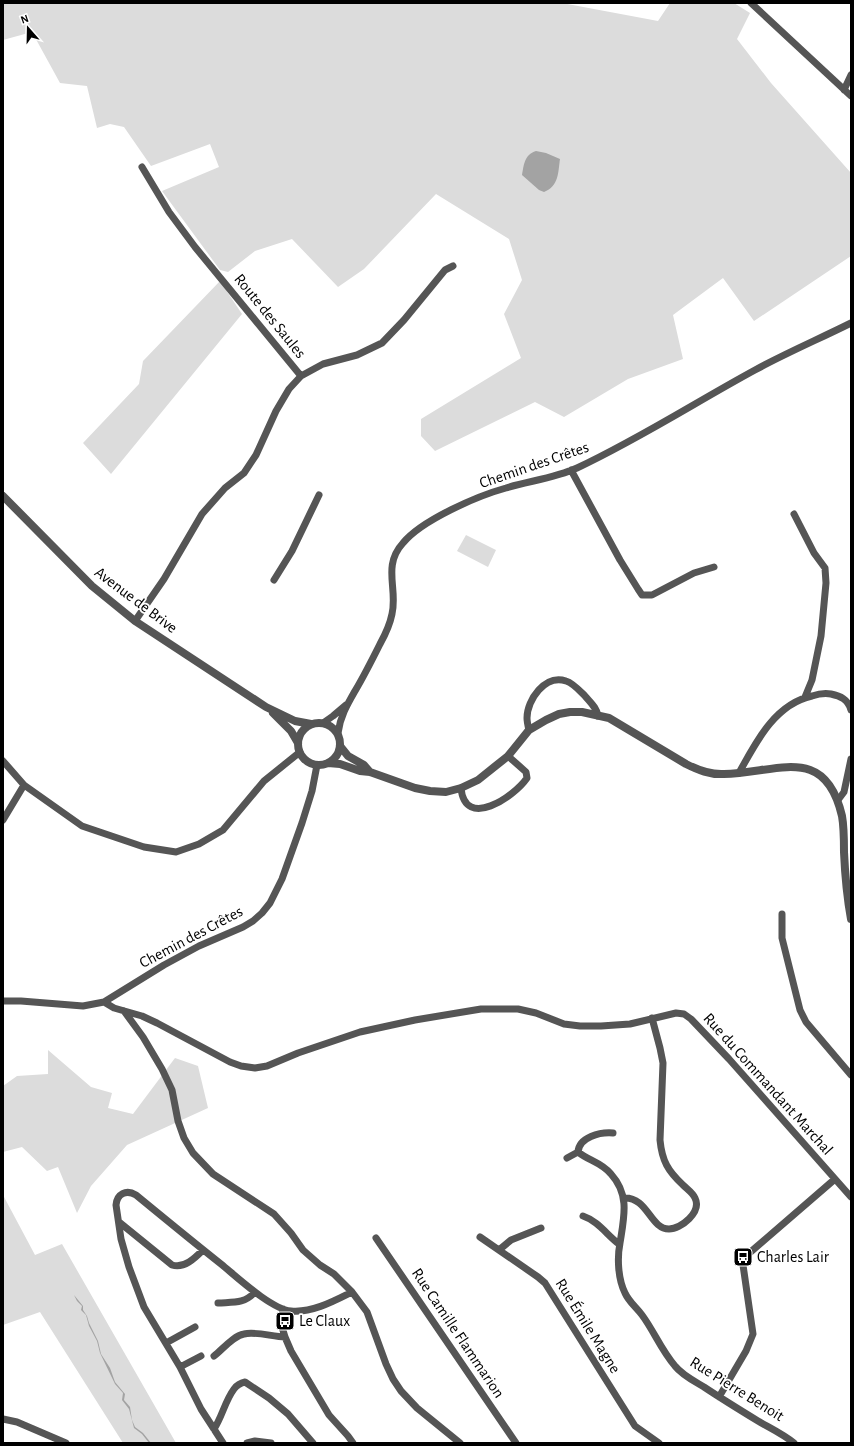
<svg xmlns="http://www.w3.org/2000/svg" width="854" height="1446" font-family="'Alegreya Sans',sans-serif">
  <rect width="100%" height="100%" fill="#fff"/>
  <path fill="#dcdcdc" d="M 3,3 L 562,3 L 658,21 L 670,3 L 734,3 L 750,13 L 737,39 L 771,83 L 851,173 L 851,256 L 754,321 L 723,278 L 673,315 L 683,359 L 628,379 L 564,417 L 535,402 L 435,451 L 421,436 L 421,419 L 521,358 L 504,314 L 522,280 L 509,239 L 436,194 L 364,269 L 338,287 L 292,239 L 255,251 L 228,272 L 220,270 L 162,191 L 219,167 L 210,144 L 151,166 L 124,127 L 110,124 L 97,128 L 87,86 L 60,83 L 32,32 L 3,40 Z
    M 220,281 L 242,314 L 111,474 L 83,443 L 139,384 L 143,361 Z
    M 466,535 L 496,550 L 488,567 L 457,551 Z
    M 48,1050 L 91,1087 L 112,1093 L 108,1108 L 133,1114 L 175,1058 L 198,1066 L 208,1108 L 127,1145 L 91,1186 L 77,1213 L 58,1167 L 47,1171 L 22,1147 L 3,1152 L 3,1086 L 17,1076 L 48,1074 Z
    M 3,1195 L 35,1255 L 62,1244 L 176,1443 L 123,1443 L 40,1312 L 3,1325 Z"/>
  <path fill="#a3a3a3" d="M 536,151 L 546,153 L 560,159 C 558,173 559,186 544,192 L 539,190 L 522,175 C 524,165 524,155 536,151 Z
    M 74,1295 L 83,1306 L 83,1310 L 87,1316 L 89,1323 L 98,1341 L 101,1354 L 110,1368 L 115,1382 L 125,1394 L 124,1400 L 130,1407 L 132,1420 L 135,1427 L 143,1433 L 151,1443 L 149,1443 L 142,1434 L 134,1428 L 129,1409 L 122,1400 L 123,1393 L 115,1384 L 100,1353 L 97,1341 L 89,1326 L 86,1315 L 81,1310 L 82,1306 L 77,1301 Z"/>
  <g fill="none" stroke-linecap="round" stroke-linejoin="round">
    <path stroke="#555" stroke-width="7" d="M 751,3 L 851,96
      M 844,90 L 851,75
      M 301,376 L 323,364 L 357,355 L 382,343 L 404,320 L 445,270 L 453,266
      M 571,470 L 620,560 L 638,589 L 642,595 L 652,595 L 694,573 L 714,567
      M 794,514 L 814,553 L 825,568 L 826,583 L 821,636 L 812,680 L 805,697
      M 274,580 L 292,551 L 319,495
      M 135,621 L 164,579 L 202,514 L 225,488 L 244,473 L 256,455 L 276,411 L 289,389 L 301,376 L 195,247 L 169,212 L 142,167
      M 323,723 L 333,716 L 346,705
      M 529,730 C 528,726 527,722 527,718 C 527,700 545,674 566,681 C 573,683 580,691 585,696 C 591,703 597,708 598,716
      M 338,733 C 340,717 347,705 355,691 C 364,676 372,660 380,644 C 385,635 390,624 392,614 C 398,589 382,566 403,543 C 422,520 477,496 506,488 C 529,481 555,478 577,468 C 639,439 696,402 755,370 C 786,353 819,339 851,323
      M 3,761 L 24,785 L 82,826 L 144,847 L 176,852 L 199,844 L 223,830 L 264,781 L 300,752
      M 739,773 C 756,742 775,704 812,696 C 818,694 825,693 831,694 C 840,696 848,699 851,710
      M 461,788 C 465,830 514,797 527,778 L 526,772 L 508,756
      M 838,800 L 844,792 L 851,759
      M 3,820 L 24,785
      M 782,914 L 782,938 L 800,1010 L 806,1022 L 851,1075
      M 3,1001 L 21,1001 L 83,1006 L 104,1002 L 164,965 L 199,946 L 243,927 L 253,921 L 262,913 L 270,903 L 282,879 L 302,823 L 312,791 L 317,765
      M 104,1002 L 114,1008 L 142,1016 L 157,1023 L 230,1062 L 241,1066 L 255,1068 L 267,1066 L 298,1053 L 360,1032 L 415,1020 L 481,1009 L 518,1009 L 536,1013 L 564,1024 L 580,1026 L 601,1026 L 630,1024 L 676,1013 L 684,1014 L 691,1019 L 729,1059 L 851,1197
      M 124,1011 L 143,1037 L 162,1069 L 172,1090 L 178,1121 L 184,1138 L 193,1153 L 213,1174 L 274,1214 L 291,1233 L 303,1250 L 320,1265 L 334,1274 L 352,1292 L 367,1312 L 386,1364 L 393,1379 L 401,1391 L 417,1408 L 460,1443
      M 613,1133 C 600,1132 579,1137 578,1152 C 589,1161 601,1162 611,1174 C 630,1195 624,1217 620,1243 C 617,1258 618,1279 625,1293 C 629,1302 636,1307 642,1315 C 654,1331 661,1350 675,1366 C 682,1375 694,1381 704,1387 C 722,1399 740,1410 758,1421 C 770,1428 783,1434 794,1443
      M 567,1158 L 578,1152
      M 624,1198 C 648,1197 650,1229 669,1229 C 681,1229 702,1212 695,1198 C 693,1193 687,1189 683,1185 C 668,1171 662,1161 660,1140 L 663,1063 L 660,1048 L 652,1018
      M 583,1216 C 598,1221 607,1235 619,1244
      M 119,1222 L 172,1265 C 184,1269 195,1258 203,1250
      M 480,1237 L 538,1277 L 545,1283 L 635,1426 L 659,1443
      M 376,1238 L 516,1443
      M 499,1250 L 511,1240 L 541,1228
      M 218,1303 C 234,1302 244,1304 255,1292
      M 283,1309 L 282,1318 L 282,1327 L 285,1337 L 291,1351 L 329,1415 L 348,1436 L 353,1443
      M 166,1343 L 195,1327
      M 214,1356 C 223,1349 233,1336 244,1334 C 256,1331 273,1337 285,1337
      M 180,1367 L 201,1356
      M 719,1397 L 746,1351 L 753,1334 L 743,1265 L 747,1255 L 835,1179
      M 3,1419 L 17,1422 L 66,1443
      M 214,1429 C 222,1417 225,1401 234,1389 C 237,1385 240,1383 245,1382 L 269,1398 L 288,1414 L 313,1443
      M 223,1443 L 201,1409 L 180,1367 L 144,1307 L 129,1267 L 121,1239 L 116,1205 C 117,1194 126,1189 136,1195 C 164,1218 192,1241 221,1264 C 237,1277 271,1309 291,1311 C 312,1313 334,1301 352,1292
      M 247,1443 L 255,1441 L 271,1443"/>
    <path stroke="#555" stroke-width="8" d="M 3,496 L 92,586 L 135,621 L 266,707 L 295,721 L 311,724
      M 273,713 L 291,731 L 298,743
      M298 744a21 21 0 1 1 42 0a21 21 0 1 1-42 0Z
      M 340,746 L 348,756 L 364,765 L 370,772
      M 328,763 L 340,764 L 360,771 L 370,772 L 415,788 L 430,791 L 446,792 L 461,788 L 478,780 L 508,756 L 529,730 L 546,720 L 559,714 L 570,712 L 582,712 L 609,718 L 686,764 C 698,770 710,775 724,774 C 777,773 825,743 842,816 C 844,827 844,840 844,852 C 845,874 847,897 851,919"/>
  </g>
  <defs>
    <symbol id="bus-square" viewBox="-11 -11 22 22"><rect x="-9" y="-9" width="18" height="18" rx="4" fill="#000" stroke="#fff"/><path d="M-5-6H5V4H4V6H2V4H-2V6H-4V4H-5ZM-3.5-4V0h7V-4ZM-3.5 1.2v1.5H-2V1.2ZM2 1.2v1.5H3.5V1.2Z" fill="#fff"/></symbol>
  </defs>
  <g fill-rule="evenodd">
    <use href="#bus-square" x="732" y="1246" width="22" height="22"/>
    <use href="#bus-square" x="274" y="1310" width="22" height="22"/>
  </g>
  <g text-anchor="middle" dominant-baseline="central" stroke-width="3.5" stroke-linejoin="round" paint-order="stroke">
    <g font-size="16" fill="#000" stroke="#fff">
      <text transform="translate(270 316) rotate(51)">Route des Saules</text>
      <text transform="translate(534 465) rotate(-19)">Chemin des Crêtes</text>
      <text transform="translate(136 600) rotate(37)">Avenue de Brive</text>
      <text transform="translate(191 937) rotate(-28)">Chemin des Crêtes</text>
      <text transform="translate(768 1084) rotate(48)">Rue du Commandant Marchal</text>
      <text transform="translate(588 1326) rotate(58)">Rue Émile Magne</text>
      <text transform="translate(458 1333) rotate(56)">Rue Camille Flammarion</text>
      <text transform="translate(737 1389) rotate(32)">Rue Pierre Benoit</text>
    </g>
    <g font-size="16" fill="#000" stroke="#fff" text-anchor="start">
      <text x="757" y="1257">Charles Lair</text>
      <text x="299" y="1321">Le Claux</text>
    </g>
  </g>
  <rect width="854" height="1446" fill="none" stroke="#000000" stroke-width="8"/>
  <g transform="translate(28 28) rotate(340)" stroke="#ffffff" stroke-width="3" paint-order="stroke">
  <path d="M0-3L7 15L0 10L-7 15Z" fill="#000000"/>
  <text y="-6" font-size="11" font-weight="bold" text-anchor="middle" fill="#000000">N</text>
  </g>
</svg>
